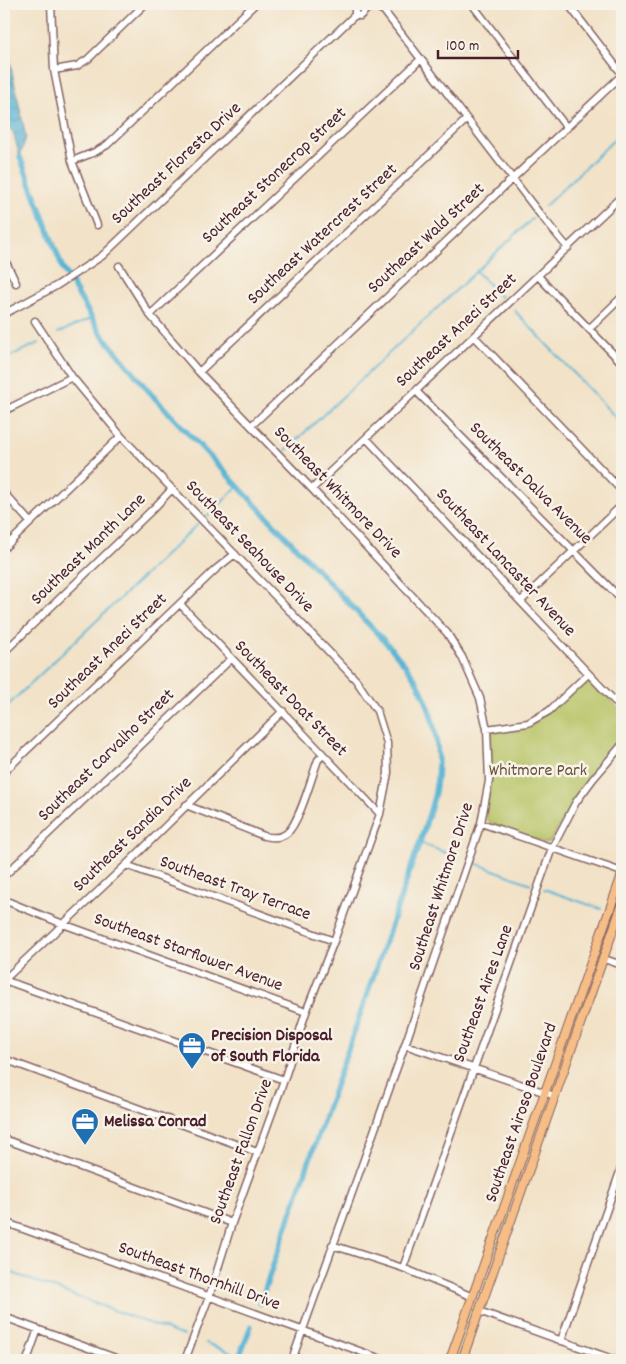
<svg xmlns="http://www.w3.org/2000/svg" width="626" height="1364" font-family="Dekko,sans-serif">
  <defs>
    <pattern id="water-waves" width="16" height="10" patternUnits="userSpaceOnUse" patternTransform="scale(1.25)"><rect width="16" height="10" fill="#56b4d4"/><path d="M0 5q4-4 8 0t8 0" fill="none" stroke="#4992ac"/></pattern>
  </defs>
  <rect width="100%" height="100%" fill="#f7f3e8"/>
  <filter id="ink" filterUnits="userSpaceOnUse"><feTurbulence type="fractalNoise" baseFrequency=".02" numOctaves="2"/><feDisplacementMap in="SourceGraphic" scale="10" xChannelSelector="R" yChannelSelector="G"/><feConvolveMatrix kernelMatrix="1 2 1 2 8 2 1 2 1" color-interpolation-filters="sRGB"/></filter>
  <filter id="wash" filterUnits="userSpaceOnUse"><feTurbulence type="fractalNoise" baseFrequency=".0096" numOctaves="4" result="noise"/><feDisplacementMap in="SourceGraphic" scale="20" xChannelSelector="R" yChannelSelector="G"/><feGaussianBlur stdDeviation="1.12" result="paint"/><feColorMatrix in="noise" values="0 0 0 0 0 0 0 0 0 0 0 0 0 0 0 0 0 1.4 0 .05"/><feComposite in="paint" operator="in"/></filter>
  <g filter="url(#wash)">
    <rect width="100%" height="100%" fill="#f2e2c7"/>
    <path fill="#b6c364" stroke="#807148" d="M 588,680 L 593,682 L 622,712 L 622,742 L 582,788 L 550,842 L 545,843 L 490,823 L 486,817 L 486,811 L 492,775 L 490,734 C 497,727 521,728 531,724 Z"/>
    <path fill="url(#water-waves)" stroke="#506a80" d="M 4,4 L 6,4 L 11,67 L 26,137 L 20,157 L 13,132 L 4,122 Z"/>
    <g fill="none" stroke-linecap="round" stroke-linejoin="round">
      <path stroke="#56b4d4" stroke-width="2" d="M 545,206 L 622,132
        M 476,271 L 502,298
        M 514,310 L 622,424
        M 58,333 L 92,318
        M 4,359 L 39,343
        M 286,450 L 533,218
        M 208,516 L 238,486
        M 4,709 L 197,525
        M 420,843 L 459,858
        M 475,863 L 531,884
        M 544,889 L 601,909
        M 4,1270 L 184,1336
        M 206,1343 L 239,1356"/>
      <path stroke="#56b4d4" stroke-width="5.5" d="M 20,157 L 63,269 L 100,332 L 152,395 L 392,649 C 397,656 404,663 409,670 C 434,704 443,752 435,792 C 432,806 427,820 423,833 L 260,1303
        M 238,1360 L 251,1326"/>
    </g>
  </g>
  <g filter="url(#ink)">
    <g fill="none" stroke-linecap="round" stroke-linejoin="round">
      <defs>
        <path id="minor" d="M 51,4 L 54,70 L 72,161 L 97,225
          M 472,4 L 567,128
          M 568,4 L 622,74
          M 375,6 L 384,11 L 384,4
          M 384,11 L 539,213 L 568,248
          M 355,15 L 355,10 L 362,4
          M 54,70 L 77,66 L 88,59 L 145,4
          M 72,161 L 95,152 L 107,145 L 255,4
          M 4,258 L 16,283
          M 119,266 L 150,315 L 199,372 L 312,489 L 447,633 L 462,657 L 480,698 L 487,729 L 489,781 L 481,823 L 405,1045 L 292,1360
          M 538,276 L 622,363
          M 4,314 L 56,286 L 102,256 L 355,15 L 360,16 L 371,5
          M 150,315 L 421,59
          M 35,321 L 72,377 L 121,436 L 356,680 L 377,711 L 387,743 L 388,773 L 380,814 L 334,941 L 306,1012 L 284,1080 L 232,1223 L 209,1297 L 185,1360
          M 589,329 L 622,297
          M 474,336 L 622,491
          M 199,372 L 467,119
          M 416,391 L 622,600
          M 4,411 L 72,377
          M 251,426 L 622,75
          M 366,438 L 622,709
          M 312,489 L 622,196
          M 4,493 L 30,522
          M 4,548 L 121,436
          M 521,601 L 622,505
          M 180,604 L 380,814
          M 4,652 L 154,508 L 172,489
          M 487,729 L 528,723 L 549,711 L 588,674
          M 4,772 L 216,569 L 235,554
          M 186,805 L 264,836 C 272,838 281,838 287,833 C 299,824 312,776 318,760 L 323,755
          M 481,823 L 622,872
          M 126,865 L 334,941
          M 4,876 L 231,659
          M 4,900 L 63,924 L 306,1012
          M 604,959 L 622,965
          M 4,980 L 126,865 L 283,711
          M 4,980 L 284,1080
          M 405,1045 L 555,1096
          M 4,1059 L 257,1152
          M 4,1139 L 232,1223
          M 4,1222 L 384,1360
          M 332,1245 L 403,1268 L 473,1297
          M 403,1268 L 552,848 L 576,802 L 593,779 L 622,745
          M 479,1311 L 615,1360
          M 4,1317 L 121,1360
          M 561,1341 L 622,1166
          M 27,1360 L 38,1329"/>
        <path id="major" d="M 450,1360 L 622,875
          M 462,1360 L 622,905"/>
      </defs>
      <use href="#minor" stroke="#856362" stroke-width="9"/>
      <use href="#major" stroke="#856362" stroke-width="10"/>
      <use href="#minor" stroke="#fff" stroke-width="6"/>
      <use href="#major" stroke="#f6be86" stroke-width="8"/>
    </g>
  </g>
  <defs>
    <symbol id="office-pin" viewBox="-11 -11 22 30"><path d="M0 17L-7.5 6A9.5 9.5 0 1 1 7.5 6Z" fill="#1f6fb2" stroke="#f7f3e8"/><path d="M-6-3h4V-5.5h4V-3h4V5H-6ZM-1-4.5V-3h2v-1.5ZM-6 0V1H6V0Z" fill="#fff"/></symbol>
  </defs>
  <g fill-rule="evenodd">
    <use href="#office-pin" x="176" y="1030" width="32" height="43"/>
    <use href="#office-pin" x="69" y="1106" width="32" height="43"/>
  </g>
  <g text-anchor="middle" dominant-baseline="central" stroke-width="5" stroke-linejoin="round" paint-order="stroke">
    <g font-size="18" fill="#4a1f2b" stroke="#f7f3e8">
      <text transform="translate(177 164) rotate(-43)">Southeast Floresta Drive</text>
      <text transform="translate(275 176) rotate(-43)">Southeast Stonecrop Street</text>
      <text transform="translate(323 235) rotate(-43)">Southeast Watercrest Street</text>
      <text transform="translate(427 239) rotate(-43)">Southeast Wald Street</text>
      <text transform="translate(457 331) rotate(-43)">Southeast Aneci Street</text>
      <text transform="translate(530 484) rotate(45)">Southeast Dalva Avenue</text>
      <text transform="translate(337 493) rotate(46)">Southeast Whitmore Drive</text>
      <text transform="translate(249 547) rotate(46)">Southeast Seahouse Drive</text>
      <text transform="translate(89 550) rotate(-44)">Southeast Manth Lane</text>
      <text transform="translate(505 563) rotate(47)">Southeast Lancaster Avenue</text>
      <text transform="translate(108 652) rotate(-44)">Southeast Aneci Street</text>
      <text transform="translate(290 699) rotate(46)">Southeast Doat Street</text>
      <text transform="translate(107 756) rotate(-44)">Southeast Carvalho Street</text>
      <text transform="translate(133 835) rotate(-44)">Southeast Sandia Drive</text>
      <text transform="translate(442 887) rotate(-72)">Southeast Whitmore Drive</text>
      <text transform="translate(235 889) rotate(20)">Southeast Tray Terrace</text>
      <text transform="translate(188 953) rotate(20)">Southeast Starflower Avenue</text>
      <text transform="translate(484 994) rotate(-70)">Southeast Aires Lane</text>
      <text transform="translate(522 1113) rotate(-71)">Southeast Airoso Boulevard</text>
      <text transform="translate(242 1152) rotate(-70)">Southeast Fallon Drive</text>
      <text transform="translate(199 1277) rotate(20)">Southeast Thornhill Drive</text>
    </g>
    <g font-size="18" fill="#6a503c" stroke="#f7f3e8">
      <text x="538" y="771">Whitmore Park</text>
    </g>
    <g font-size="18" font-weight="bold" fill="#4a1f2b" stroke="#f7f3e8" text-anchor="start">
      <text x="211" y="1036">Precision Disposal<tspan x="211" dy="21">of South Florida</tspan></text>
      <text x="104" y="1122">Melissa Conrad</text>
    </g>
  </g>
  <rect width="626" height="1364" fill="none" stroke="#f7f3e8" stroke-width="20"/>
  <path d="M438 50v8h80v-8" fill="none" stroke="#4a1f2b" stroke-width="2.5"/>
  <text x="446" y="50" font-size="15" fill="#4a1f2b" stroke="#f7f3e8" stroke-width="4" paint-order="stroke">100 m</text>
</svg>
